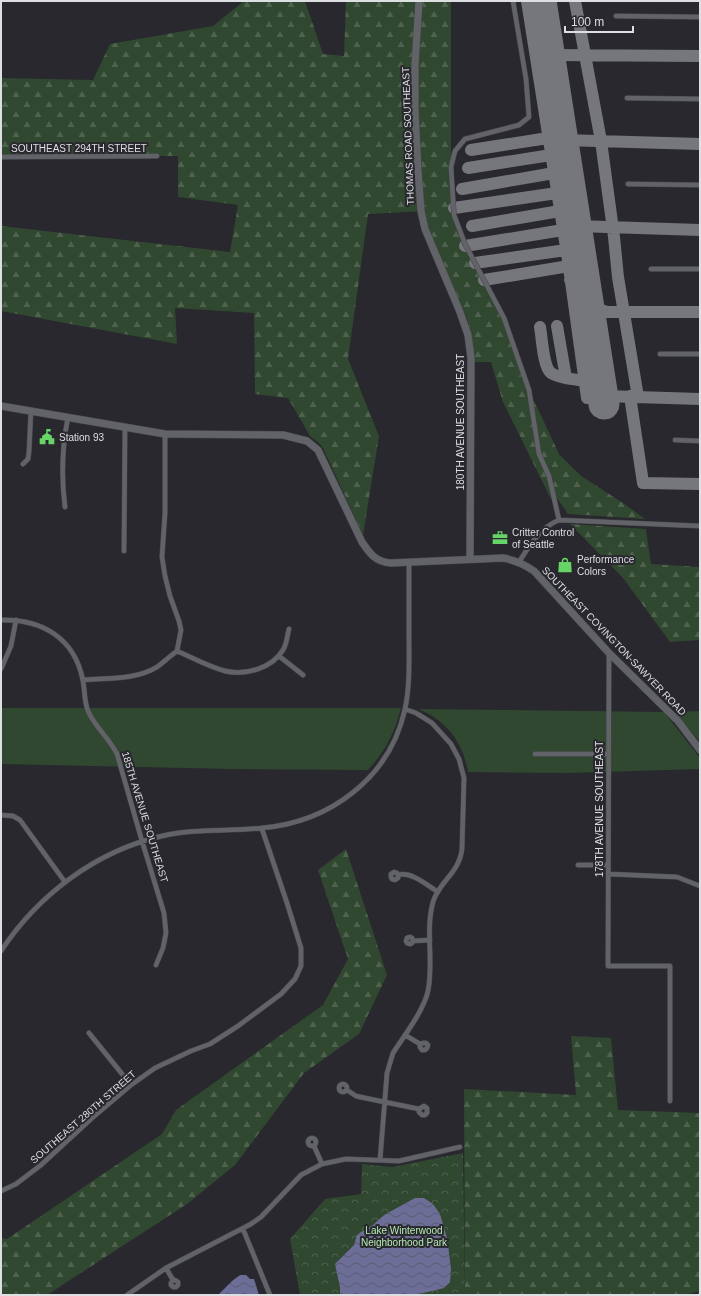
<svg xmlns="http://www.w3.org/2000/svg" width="701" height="1296" font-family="Arial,sans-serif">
  <defs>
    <pattern id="forest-firs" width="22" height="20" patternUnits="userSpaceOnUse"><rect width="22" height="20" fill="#30482f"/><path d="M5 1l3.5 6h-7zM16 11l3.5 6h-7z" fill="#4e624d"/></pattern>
    <pattern id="park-crowns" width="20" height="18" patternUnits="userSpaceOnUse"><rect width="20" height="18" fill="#30482f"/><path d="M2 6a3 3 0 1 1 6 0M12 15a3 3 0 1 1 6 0" fill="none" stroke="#4e624d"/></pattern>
    <pattern id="water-waves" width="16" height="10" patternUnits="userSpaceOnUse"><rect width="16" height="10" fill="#6d6e97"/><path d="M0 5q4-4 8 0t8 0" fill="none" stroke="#5a5b72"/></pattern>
  </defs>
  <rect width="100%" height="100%" fill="#28282e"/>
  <path fill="#30482f" d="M 1,708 L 401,708 C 395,732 385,752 368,770 L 232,769 L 1,764 Z
    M 418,709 L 664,712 L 700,758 L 700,769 L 569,773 L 468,772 C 463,742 446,720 418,709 Z
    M 700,711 L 700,742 L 675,712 Z"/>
  <path fill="url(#forest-firs)" d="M 244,1 L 305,1 L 323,54 L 344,56 L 346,1 L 451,1 L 451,167 L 454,208 L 465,246 L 504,318 L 529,390 L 559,454 L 581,476 L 623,503 L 645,519 L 568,514 L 557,498 L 551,499 L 503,402 L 491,362 L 473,362 L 473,343 L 467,318 L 427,230 L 423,211 L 368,214 L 348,359 L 379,436 L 363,535 L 323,448 L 319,443 L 310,436 L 288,398 L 255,394 L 254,313 L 175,308 L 177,344 L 1,311 L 1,226 L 230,252 L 238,205 L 178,197 L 178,156 L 1,156 L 1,78 L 93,80 L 110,44 L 213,26 Z
    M 570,524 L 646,529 L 651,564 L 700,567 L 700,640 L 670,642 L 623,578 Z
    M 346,849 L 387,975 L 359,1034 L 304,1073 L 235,1165 L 187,1204 L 47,1295 L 1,1295 L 1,1238 L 7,1239 L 162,1134 L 176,1110 L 323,1005 L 348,959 L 318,870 Z
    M 571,1036 L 611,1038 L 618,1110 L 700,1113 L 700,1291 L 685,1295 L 465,1295 L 464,1089 L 576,1095 Z"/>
  <path fill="url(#park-crowns)" d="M 463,1153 L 465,1295 L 300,1295 L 290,1239 L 325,1199 L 361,1194 L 362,1164 L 392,1167 Z"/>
  <path fill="url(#water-waves)" d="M 415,1198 L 424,1198 L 433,1204 L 440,1214 L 447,1238 L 449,1253 L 451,1269 L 450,1282 L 444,1288 L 415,1295 L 340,1295 L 340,1287 L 335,1264 L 354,1245 L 357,1235 L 361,1232 L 373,1225 L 384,1215 Z
    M 240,1275 L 246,1275 L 250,1279 L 254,1279 L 259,1295 L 218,1295 L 232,1281 Z"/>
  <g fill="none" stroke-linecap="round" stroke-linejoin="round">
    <path stroke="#76777c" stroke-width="12" d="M 527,1 L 568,260 L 587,398 L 603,396 L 700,399
      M 575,1 L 601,141 L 614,237 L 618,277 L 638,397
      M 549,55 L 700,56
      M 546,122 L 557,101
      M 563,140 L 700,144
      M 471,150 L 548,138
      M 468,168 L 551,155
      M 462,189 L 554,173
      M 454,208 L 557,193
      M 472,226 L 560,211
      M 576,226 L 700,230
      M 465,246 L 563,230
      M 475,263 L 566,250
      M 484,280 L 569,266
      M 570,280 L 584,278
      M 589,306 L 607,312 L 700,312
      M 557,326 L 566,378
      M 540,327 C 542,337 543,367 551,373 C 560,379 575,379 585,381
      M 630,396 L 643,483 L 700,484"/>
    <path stroke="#76777c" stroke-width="31" d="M 541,1 L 604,404"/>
    <defs>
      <path id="street" d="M 513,1 L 526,79 L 529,117 L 519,125 L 465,139 L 455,151 L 451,167 L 454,215 L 465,244 L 504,318 L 529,390 L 539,454 L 549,476 L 559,520
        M 616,16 L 700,17
        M 627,98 L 700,99
        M 1,157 L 157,156
        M 628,184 L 700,185
        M 651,269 L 700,269
        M 660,354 L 700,354
        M 165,434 L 165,513 L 162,557 L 165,576 L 170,596 L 179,621 L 181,630 L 177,651
        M 675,440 L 700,441
        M 23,464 L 28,459 L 29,452 L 31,410
        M 65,507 C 61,476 62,447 68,417
        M 124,551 L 125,427
        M 519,562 C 529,546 541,527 559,520 L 700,526
        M 1,620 C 42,619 75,638 83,681 C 85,691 84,701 88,711 C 95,727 109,738 117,754 L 142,841 L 164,913 L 166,933 L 163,948 L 156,965
        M 609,653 L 608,966 L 670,966 L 670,1101
        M 279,656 L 303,675
        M 1,669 L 11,646 L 16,620
        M 83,680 C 107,678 136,680 157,667 C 164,662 170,656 177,651 C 193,658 209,667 225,671 C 246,676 272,668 283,650 C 287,644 287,636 289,629
        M 535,754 L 608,754
        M 1,815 L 13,816 L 20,820 L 65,882
        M 578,865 L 608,865
        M 608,874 L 677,877 L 700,886
        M 398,875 L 398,878 L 395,880 L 392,879 L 391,877 L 391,874 L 394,872 L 397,873 L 398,875 C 411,871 427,885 438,892
        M 413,941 L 412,943 L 410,944 L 407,943 L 406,941 L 407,938 L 410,937 L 412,938 L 413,941 L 430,940
        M 1,951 C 38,895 96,851 162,836 C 196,828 228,832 262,828 C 330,822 390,778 405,709 C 410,686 409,661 409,638 C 409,613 409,588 409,563
        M 89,1033 L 131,1085
        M 405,1035 L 420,1044 L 420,1047 L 422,1050 L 425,1050 L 427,1048 L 428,1045 L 426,1043 L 423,1043 L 420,1044
        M339 1088a4 4 0 1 1 8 0a4 4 0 1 1-8 0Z
        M 347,1090 L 356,1096 L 365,1098 L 419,1109 L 424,1106 L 427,1108 L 427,1113 L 425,1115 L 422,1115 L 419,1112 L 419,1109
        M308 1142a4 4 0 1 1 8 0a4 4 0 1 1-8 0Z
        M 314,1146 L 322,1164
        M 380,1160 L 387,1073 L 393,1053 C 404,1036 424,1010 428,991 C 434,962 425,931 433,902 C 439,881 459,874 462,849 L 464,778 L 459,759 L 451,744 L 432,723 L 416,713 L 405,709
        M 1,1191 L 16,1184 L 41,1165 L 92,1118 L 131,1085 L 155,1068 L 191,1051 L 210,1044 L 238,1026 L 281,994 L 295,979 L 301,966 L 301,948 L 287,903 L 262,829
        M 243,1229 L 270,1295
        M 166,1268 L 173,1280 L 175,1280 L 178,1282 L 178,1285 L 176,1287 L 173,1287 L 171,1285 L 171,1283 L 173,1280
        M 127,1295 L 166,1268 L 251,1224 L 261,1217 L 301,1175 L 322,1164 L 346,1159 L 399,1161 L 460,1147"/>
      <path id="secondary" d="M 419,1 L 415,65 L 415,111 L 418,170 L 421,211 L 425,229 L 460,312 L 468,335 L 471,358 L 470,559
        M 1,406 L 165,434 L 283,435 L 307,441 L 318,450 L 362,542 C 370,554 376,562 391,563 L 503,558 C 515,560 524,564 534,571 L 609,653 L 678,721 L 700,750"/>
    </defs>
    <use href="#street" stroke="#46474b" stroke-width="5.5"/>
    <use href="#secondary" stroke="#46474b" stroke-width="8"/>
    <use href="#street" stroke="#626369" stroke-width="4.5"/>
    <use href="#secondary" stroke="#626369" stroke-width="7"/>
    <defs>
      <path id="rail" d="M 699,1295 L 700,1295"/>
    </defs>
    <use href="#rail" stroke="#c5c6ca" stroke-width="3"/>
    <use href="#rail" stroke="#28282e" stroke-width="1.5" stroke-dasharray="4.5" stroke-linecap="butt"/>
  </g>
  <defs>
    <symbol id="civic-bare" viewBox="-9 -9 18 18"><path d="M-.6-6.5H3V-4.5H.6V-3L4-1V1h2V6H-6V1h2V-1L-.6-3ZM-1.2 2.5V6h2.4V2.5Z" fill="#66d466" stroke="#28282e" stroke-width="2.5" paint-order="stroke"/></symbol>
    <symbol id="office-bare" viewBox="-9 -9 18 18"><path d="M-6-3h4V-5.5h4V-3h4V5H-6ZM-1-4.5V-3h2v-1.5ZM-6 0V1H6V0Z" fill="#66d466" stroke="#28282e" stroke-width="2.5" paint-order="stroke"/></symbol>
    <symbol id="shop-bare" viewBox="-9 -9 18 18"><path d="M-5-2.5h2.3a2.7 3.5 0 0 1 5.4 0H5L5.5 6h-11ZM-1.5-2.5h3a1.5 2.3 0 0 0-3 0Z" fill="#66d466" stroke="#28282e" stroke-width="2.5" paint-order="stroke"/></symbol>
  </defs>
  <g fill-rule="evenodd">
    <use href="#civic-bare" x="36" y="426" width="22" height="22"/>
    <use href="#office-bare" x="489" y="527" width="22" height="22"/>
    <use href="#shop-bare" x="554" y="554" width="22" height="22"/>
  </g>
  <g text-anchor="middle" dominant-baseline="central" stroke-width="4" stroke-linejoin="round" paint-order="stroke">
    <g font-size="10" fill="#dedfe3" stroke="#28282e">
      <text transform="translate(408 136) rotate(-92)">THOMAS ROAD SOUTHEAST</text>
      <text x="79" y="148">SOUTHEAST 294TH STREET</text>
      <text transform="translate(460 422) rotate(-90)">180TH AVENUE SOUTHEAST</text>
      <text transform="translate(614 641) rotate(46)">SOUTHEAST COVINGTON-SAWYER ROAD</text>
      <text transform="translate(599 809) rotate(-90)">178TH AVENUE SOUTHEAST</text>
      <text transform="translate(145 817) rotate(73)">185TH AVENUE SOUTHEAST</text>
      <text transform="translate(83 1117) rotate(-41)">SOUTHEAST 280TH STREET</text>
    </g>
    <g font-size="10" fill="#dedfe3" stroke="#28282e" text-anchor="start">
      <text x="59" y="437">Station 93</text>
      <text x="512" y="532">Critter Control<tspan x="512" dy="12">of Seattle</tspan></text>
      <text x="577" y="559">Performance<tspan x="577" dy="12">Colors</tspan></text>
    </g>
    <g font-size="10" fill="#b4eab2" stroke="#28282e">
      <text x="404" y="1230">Lake Winterwood<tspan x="404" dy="12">Neighborhood Park</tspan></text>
    </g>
  </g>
  <rect width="701" height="1296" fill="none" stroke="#dedfe3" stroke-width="4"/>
  <path d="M565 26v6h68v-6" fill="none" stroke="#dedfe3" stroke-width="2"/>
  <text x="571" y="26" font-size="12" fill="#dedfe3" stroke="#28282e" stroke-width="3" paint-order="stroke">100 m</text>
</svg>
